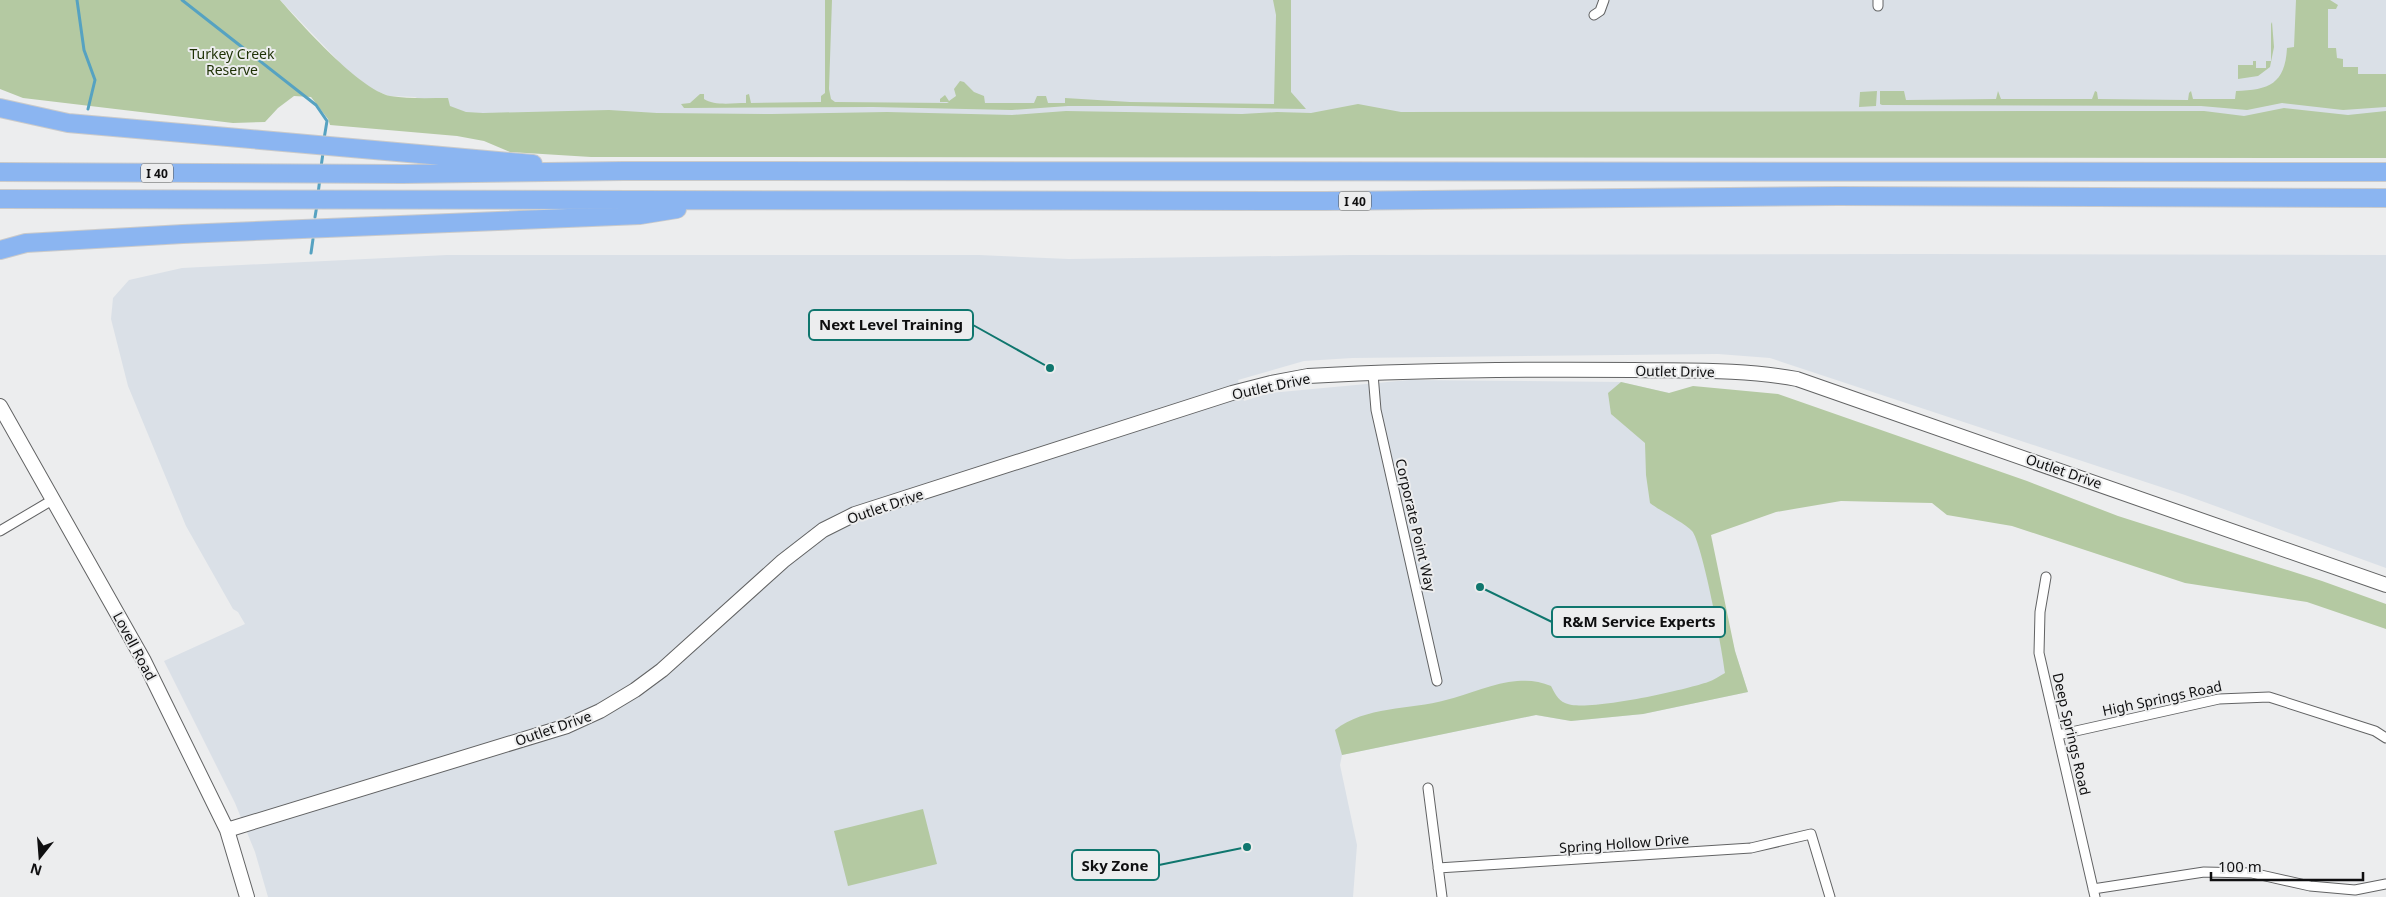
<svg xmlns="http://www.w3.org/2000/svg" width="2386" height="897" font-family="'Noto Sans',sans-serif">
  <rect width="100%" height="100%" fill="#ecedee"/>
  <path fill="#dae0e7" d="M 280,0 L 2386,0 L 2386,118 L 456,117 L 415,97 L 389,96 L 372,89 L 349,72 Z
    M 1923,254 L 2386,255 L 2386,568 L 2185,495 L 1770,358 L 1718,354 L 1352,358 L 1304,361 L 1238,380 L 1244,401 L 1270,393 L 1409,380 L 1621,382 L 1669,393 L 1735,651 L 1748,692 L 1643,714 L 1571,721 L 1536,715 L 1342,755 L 1340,765 L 1357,845 L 1353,897 L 268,897 L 255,852 L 235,803 L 164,661 L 245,624 L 238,612 L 233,609 L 186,526 L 128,386 L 111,319 L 113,298 L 129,280 L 182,268 L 447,255 L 979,255 L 1069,259 L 1350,255 Z"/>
  <path fill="#b4c9a2" d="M 0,0 L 280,0 C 302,25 359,89 390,96 C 408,99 429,98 448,98 L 450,106 L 466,112 L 483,113 L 609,110 L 657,113 L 772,114 L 887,112 L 1012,115 L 1066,111 L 1242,114 L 1277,112 L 1311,113 L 1358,104 L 1401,112 L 2088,111 L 2204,111 L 2244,116 L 2284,108 L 2348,115 L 2386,111 L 2386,158 L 591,157 L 510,152 L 484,141 L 457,136 L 330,125 L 328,119 L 311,97 L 294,96 L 278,108 L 265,122 L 233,123 L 23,98 L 0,89 Z
    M 825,0 L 832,0 L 829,89 L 831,99 L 835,102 L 947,103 L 949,102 L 940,102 L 940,99 L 945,95 L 949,101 L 956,96 L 954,89 L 960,81 L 964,82 L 974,92 L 984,96 L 985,103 L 1034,103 L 1037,96 L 1046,96 L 1048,103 L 1065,103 L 1065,98 L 1130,102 L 1274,104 L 1276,15 L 1273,0 L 1291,0 L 1291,92 L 1306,109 L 1131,106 L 1068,106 L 1012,110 L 873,107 L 684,108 L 681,104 L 690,103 L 700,94 L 704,94 L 704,99 C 714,106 733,103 746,103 L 746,95 L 749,94 L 751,103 L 821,102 L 821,96 L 825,93 Z
    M 2296,0 L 2330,0 L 2338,5 L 2336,9 L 2328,9 L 2328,48 L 2336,48 L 2337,58 L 2343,59 L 2343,67 L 2358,67 L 2358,74 L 2386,74 L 2386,107 L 2343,110 L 2282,103 L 2247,110 L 2201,106 L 1882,105 L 1880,104 L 1880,91 L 1904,91 L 1906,100 L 1996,99 L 1998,91 L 2001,99 L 2092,99 L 2095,91 L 2097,92 L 2098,99 L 2188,100 L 2189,93 L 2191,91 L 2193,99 L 2235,99 L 2236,91 C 2269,90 2285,84 2287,48 L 2294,47 Z
    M 2272,22 L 2274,47 L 2270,67 L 2258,76 L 2238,79 L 2238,65 L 2253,65 L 2253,61 L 2256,61 L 2256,68 L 2266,68 L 2266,61 L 2271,61 L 2271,24 Z
    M 1877,91 L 1876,106 L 1859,107 L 1860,92 Z
    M 1621,382 L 1669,393 L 1693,386 L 1778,394 L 2027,481 L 2118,516 L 2322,581 L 2386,604 L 2386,629 L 2307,602 L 2185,583 L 2012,526 L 1947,515 L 1932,503 L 1841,501 L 1776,512 L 1711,535 L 1735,651 L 1748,692 L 1643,714 L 1571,721 L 1536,715 L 1342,755 L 1335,730 C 1365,706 1410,710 1446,700 C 1468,695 1495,682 1517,681 C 1529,680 1540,681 1551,686 C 1554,692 1558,700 1565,703 C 1584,713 1685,690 1708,682 C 1714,680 1719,676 1725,673 C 1723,653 1702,542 1692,531 C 1685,523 1660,511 1650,503 L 1646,475 L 1645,443 L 1611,414 L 1608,393 Z
    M 923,809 L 937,864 L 848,886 L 834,831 Z"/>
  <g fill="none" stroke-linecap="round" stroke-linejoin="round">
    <path stroke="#56a2c1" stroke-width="3" d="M 77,0 L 84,50 L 95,80 L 88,109
      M 182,0 L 316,105 L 327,121 L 324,139
      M 321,167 L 323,153
      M 318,194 L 320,178
      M 315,217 L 317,205
      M 311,253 L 313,239"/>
    <defs>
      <path id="street" d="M 1878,6 L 1878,0
        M 1594,15 L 1600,11 L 1604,0
        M 1373,374 L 1376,410 L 1437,681
        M 0,531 L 54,499
        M 2046,577 L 2040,612 L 2039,653 L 2095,897
        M 2058,735 L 2219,699 L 2269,697 L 2375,731 L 2386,738
        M 1428,788 L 1442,897
        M 1438,868 L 1751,848 L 1811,834 L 1830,897
        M 2093,889 L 2204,872 L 2252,873 L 2310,886 L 2355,890 L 2386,884"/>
      <path id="secondary" d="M 0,406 L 144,661 L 227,830 L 247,897
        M 227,830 L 567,726 L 600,711 L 635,690 L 662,670 L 783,561 L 823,530 L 855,514 L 1232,393 L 1271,383 L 1308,376 C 1417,370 1526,369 1634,370 C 1688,371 1743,369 1797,379 L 2386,585"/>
      <path id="highway" d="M 0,108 L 68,123 L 533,164
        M 0,172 L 403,174 L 623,171 L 2386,172
        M 0,199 L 1325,201 L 1838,196 L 2386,198
        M 0,250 L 26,243 L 183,234 L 640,215 L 677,209"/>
    </defs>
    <use href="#street" stroke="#626364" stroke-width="11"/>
    <use href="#secondary" stroke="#626364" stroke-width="16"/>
    <use href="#highway" stroke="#cacaca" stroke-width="20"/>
    <use href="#street" stroke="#fff" stroke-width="9"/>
    <use href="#secondary" stroke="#fff" stroke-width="14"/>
    <use href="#highway" stroke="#8bb5f1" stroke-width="18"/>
  </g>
  <g text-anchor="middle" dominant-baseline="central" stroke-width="4" stroke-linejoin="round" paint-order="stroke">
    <g fill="#ecedee" stroke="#515253" stroke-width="1">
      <rect x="141" y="163.5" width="32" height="19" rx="4"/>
      <rect x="1339" y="191.5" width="32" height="19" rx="4"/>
    </g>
    <g font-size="12" font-weight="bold" fill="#0f0f10">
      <text x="157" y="173">I 40</text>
      <text x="1355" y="201">I 40</text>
    </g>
    <g font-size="14" fill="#1e3105" stroke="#ecedee">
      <text x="232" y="53">Turkey Creek<tspan x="232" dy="16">Reserve</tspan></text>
    </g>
    <g font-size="14" fill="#0f0f10" stroke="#ecedee">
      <text transform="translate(1675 371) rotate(1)">Outlet Drive</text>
      <text transform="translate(1271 386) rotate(-12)">Outlet Drive</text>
      <text transform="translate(2064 471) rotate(19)">Outlet Drive</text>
      <text transform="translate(885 506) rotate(-19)">Outlet Drive</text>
      <text transform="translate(1416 525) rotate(77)">Corporate Point Way</text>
      <text transform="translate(135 646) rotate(62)">Lovell Road</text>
      <text transform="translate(2162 698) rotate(-12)">High Springs Road</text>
      <text transform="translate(553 728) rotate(-19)">Outlet Drive</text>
      <text transform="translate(2072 734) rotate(77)">Deep Springs Road</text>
      <text transform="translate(1624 843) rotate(-4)">Spring Hollow Drive</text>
    </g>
  </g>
  <path fill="none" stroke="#0f766e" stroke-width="2" d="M1050 368L973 325M1480 587L1552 622M1247 847L1159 865"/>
  <g fill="#0f766e" stroke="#ecedee" stroke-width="2">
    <circle cx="1050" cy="368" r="5"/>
    <circle cx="1480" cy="587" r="5"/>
    <circle cx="1247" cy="847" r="5"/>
  </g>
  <g fill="#ecedee" stroke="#0f766e" stroke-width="2">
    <rect x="809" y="310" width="164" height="30" rx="5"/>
    <rect x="1552" y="607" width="173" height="30" rx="5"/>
    <rect x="1072" y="850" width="87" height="30" rx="5"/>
  </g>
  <g font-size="15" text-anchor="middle" font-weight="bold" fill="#0f0f10">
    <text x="891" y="330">Next Level Training</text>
    <text x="1639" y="627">R&amp;M Service Experts</text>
    <text x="1115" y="871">Sky Zone</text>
  </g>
  <g transform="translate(40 857) rotate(197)" stroke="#ecedee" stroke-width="4" paint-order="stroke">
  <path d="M0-4L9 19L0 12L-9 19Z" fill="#0f0f10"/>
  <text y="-8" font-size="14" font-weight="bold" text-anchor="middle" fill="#0f0f10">N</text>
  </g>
  <path d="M2211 872v8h152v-8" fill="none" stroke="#0f0f10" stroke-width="2.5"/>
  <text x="2218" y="872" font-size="15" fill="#0f0f10" stroke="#ecedee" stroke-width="4" paint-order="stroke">100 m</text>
</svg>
